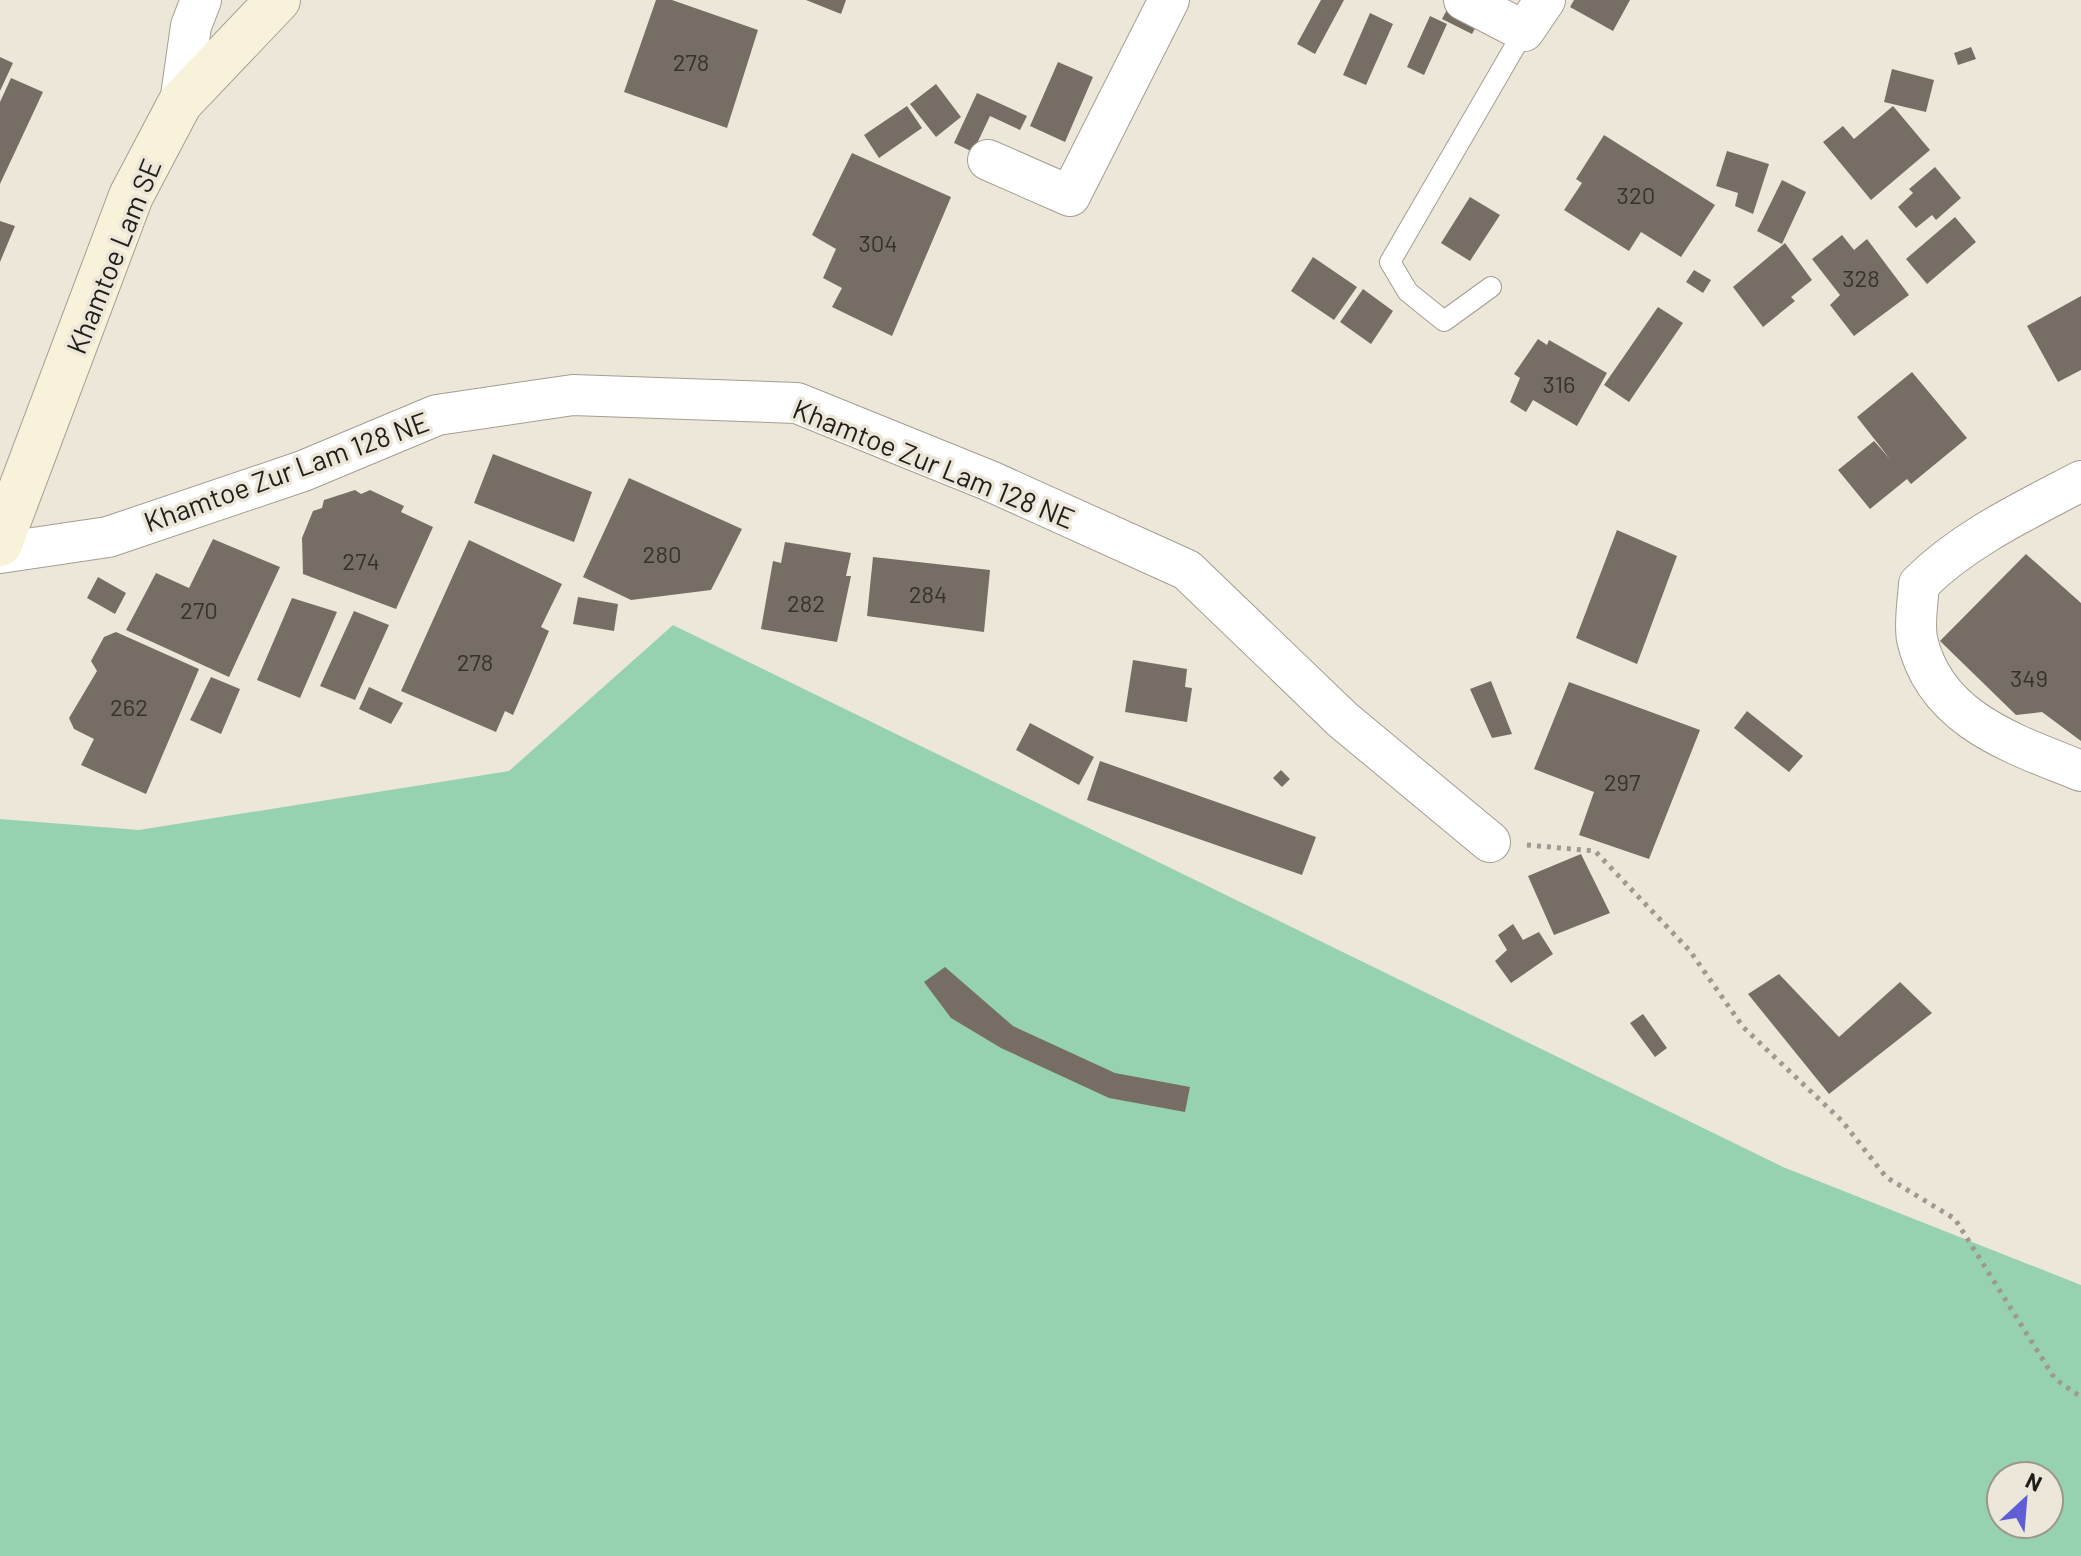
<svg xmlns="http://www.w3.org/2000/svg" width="2081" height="1556" font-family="Barlow,sans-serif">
  <rect width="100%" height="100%" fill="#ede7da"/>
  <path fill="#97d2b0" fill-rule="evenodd" d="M 673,625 L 1783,1167 L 2081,1285 L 2081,1556 L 0,1556 L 0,819 L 139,830 L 509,771 ZM 2001,1476 L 2049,1476 L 2049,1524 L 2001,1524 Z"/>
  <path fill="#766e64" d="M 656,0 L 672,0 L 758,30 L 727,128 L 624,92 Z
    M 806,0 L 846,0 L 841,14 Z
    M 1321,0 L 1344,0 L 1315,54 L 1297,44 Z
    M 1574,0 L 1630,0 L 1613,31 L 1570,7 Z
    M 1450,4 L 1480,19 L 1472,34 L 1442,19 Z
    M 1370,13 L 1393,24 L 1366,85 L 1343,75 Z
    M 1430,16 L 1447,24 L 1424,75 L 1407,67 Z
    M 1971,47 L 1976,59 L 1958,65 L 1954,53 Z
    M 0,57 L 13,63 L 0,91 Z
    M 1058,62 L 1093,77 L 1065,142 L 1030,126 Z
    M 1892,69 L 1934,80 L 1926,112 L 1884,102 Z
    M 11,78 L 43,92 L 0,184 L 0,102 Z
    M 936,84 L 961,117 L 936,137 L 910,104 Z
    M 977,93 L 1027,116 L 1020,130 L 990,116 L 973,152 L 954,143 Z
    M 907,106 L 922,128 L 879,158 L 864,135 Z
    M 1893,106 L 1930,150 L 1871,200 L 1823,142 L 1843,126 L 1854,139 Z
    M 1604,135 L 1715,205 L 1681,257 L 1641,232 L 1629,251 L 1564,210 L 1582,183 L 1576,179 Z
    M 1727,151 L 1769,164 L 1753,214 L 1735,206 L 1738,193 L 1716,186 Z
    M 852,153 L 951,197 L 892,336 L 832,307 L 842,288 L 823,278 L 836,249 L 812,235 Z
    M 1935,167 L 1961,198 L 1936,220 L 1932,215 L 1916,228 L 1898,207 L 1913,193 L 1909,189 Z
    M 1782,180 L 1806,192 L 1782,244 L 1757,231 Z
    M 1470,197 L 1500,215 L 1470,261 L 1441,243 Z
    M 1955,217 L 1976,242 L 1927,284 L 1906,259 Z
    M 0,221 L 15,226 L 0,262 Z
    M 1842,235 L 1854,250 L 1867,239 L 1909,295 L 1854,336 L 1830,305 L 1840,295 L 1812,259 Z
    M 1785,243 L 1812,280 L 1791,297 L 1795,301 L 1763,327 L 1733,287 Z
    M 1313,257 L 1357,287 L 1334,320 L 1291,291 Z
    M 1694,270 L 1711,280 L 1703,293 L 1686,282 Z
    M 1363,289 L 1393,311 L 1371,344 L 1340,322 Z
    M 2081,296 L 2081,370 L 2058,382 L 2027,326 Z
    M 1658,307 L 1683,323 L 1629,402 L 1604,385 Z
    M 1538,339 L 1547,345 L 1549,340 L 1607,373 L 1577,426 L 1533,400 L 1526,412 L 1510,402 L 1520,378 L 1514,374 Z
    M 1912,372 L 1967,438 L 1911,484 L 1907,479 L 1870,509 L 1838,470 L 1874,441 L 1890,459 L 1857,417 Z
    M 493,454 L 592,492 L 574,542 L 474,503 Z
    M 629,478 L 742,529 L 711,590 L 631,600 L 583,577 Z
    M 355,490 L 361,494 L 370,490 L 404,506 L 401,512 L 433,527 L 396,609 L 303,574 L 302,538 L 313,511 L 322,508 L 324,500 Z
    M 1617,530 L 1677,556 L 1637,664 L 1576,638 Z
    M 213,539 L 280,567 L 229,677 L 126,630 L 156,573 L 189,588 Z
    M 469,540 L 562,584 L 541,627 L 549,631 L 513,715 L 505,711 L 496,732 L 401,691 Z
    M 785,542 L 851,553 L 846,576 L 851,576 L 837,642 L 761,629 L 773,561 L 781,563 Z
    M 2026,554 L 2081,603 L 2081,741 L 2042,712 L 2016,715 L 1940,641 Z
    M 873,557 L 990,570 L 984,632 L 867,616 Z
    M 98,577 L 126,593 L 115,614 L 87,598 Z
    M 578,597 L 618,604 L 614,631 L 573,624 Z
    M 292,598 L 337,612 L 300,698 L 257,680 Z
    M 354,611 L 389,625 L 355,700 L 320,686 Z
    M 116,632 L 199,669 L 146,794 L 81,765 L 94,739 L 74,729 L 69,718 L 97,671 L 91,661 L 104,637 Z
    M 1133,660 L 1187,669 L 1185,687 L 1192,688 L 1187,722 L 1125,712 Z
    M 211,677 L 240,689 L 221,734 L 190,720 Z
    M 1491,681 L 1512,734 L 1492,738 L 1470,689 Z
    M 1569,682 L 1700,730 L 1649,859 L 1579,835 L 1594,792 L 1534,769 Z
    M 369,687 L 403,703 L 391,724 L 359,709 Z
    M 1747,711 L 1803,756 L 1789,772 L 1734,728 Z
    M 1030,723 L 1094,757 L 1079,785 L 1016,750 Z
    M 1100,761 L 1316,837 L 1302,875 L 1087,800 Z
    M 1281,770 L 1290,779 L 1282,787 L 1273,778 Z
    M 1581,854 L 1610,913 L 1554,935 L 1528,876 Z
    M 1513,924 L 1523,940 L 1539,932 L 1553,954 L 1511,983 L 1495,961 L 1507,950 L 1498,935 Z
    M 945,967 L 1013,1026 L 1115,1073 L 1190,1087 L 1185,1112 L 1109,1098 L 1001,1048 L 951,1018 L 924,982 Z
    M 1779,974 L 1839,1037 L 1900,982 L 1932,1013 L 1829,1094 L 1748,994 Z
    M 1643,1014 L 1667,1048 L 1655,1057 L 1630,1023 Z"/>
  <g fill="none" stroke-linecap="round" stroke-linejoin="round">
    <defs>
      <path id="service" d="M 1491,287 L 1444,321 L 1408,292 L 1390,262 L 1524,31"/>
      <path id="minor" d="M 1464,0 L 1524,31 L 1545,0
        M 180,103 L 191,26 L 201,0
        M 988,160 L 1070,196 L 1169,0
        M 2081,481 C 2024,511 1964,539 1919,584 C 1918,601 1914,622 1917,639 C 1935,720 2014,744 2081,771
        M 0,553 L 108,537 L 303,471 L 437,415 L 573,395 L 797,403 L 990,481 L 1187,570 L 1343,720 L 1490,842"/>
      <path id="secondary" d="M 0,544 L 131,196 L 180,103 L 278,0"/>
    </defs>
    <use href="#service" stroke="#a49e92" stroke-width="22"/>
    <use href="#minor" stroke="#a49e92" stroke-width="42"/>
    <use href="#secondary" stroke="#a49e92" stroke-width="46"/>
    <path stroke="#9e9a90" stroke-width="5" stroke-dasharray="4 6" stroke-linecap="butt" d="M 1527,845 L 1595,851 L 1690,951 L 1743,1027 L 1842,1121 L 1886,1177 L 1955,1219 L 2055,1379 L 2081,1397"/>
    <use href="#service" stroke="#fff" stroke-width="20"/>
    <use href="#minor" stroke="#fff" stroke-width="40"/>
    <use href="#secondary" stroke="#f9f2db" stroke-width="44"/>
  </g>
  <g text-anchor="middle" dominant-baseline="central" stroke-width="7" stroke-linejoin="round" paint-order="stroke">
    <g font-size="24" fill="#36322c">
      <text x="691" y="61">278</text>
      <text x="1636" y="194">320</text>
      <text x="878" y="242">304</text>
      <text x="1861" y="277">328</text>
      <text x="1559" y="383">316</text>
      <text x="662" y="553">280</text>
      <text x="361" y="560">274</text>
      <text x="928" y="593">284</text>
      <text x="806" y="602">282</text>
      <text x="199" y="609">270</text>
      <text x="475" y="661">278</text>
      <text x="2029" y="677">349</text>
      <text x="129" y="706">262</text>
      <text x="1622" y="781">297</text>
    </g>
    <g font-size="28" fill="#201e1a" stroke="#ede7da">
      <text transform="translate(113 256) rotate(-68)">Khamtoe Lam SE</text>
      <text transform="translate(934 463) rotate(22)">Khamtoe Zur Lam 128 NE</text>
      <text transform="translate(286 471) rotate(-20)">Khamtoe Zur Lam 128 NE</text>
    </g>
  </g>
  <g transform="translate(2025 1500) rotate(26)"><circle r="38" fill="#ede7da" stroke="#9b978d" stroke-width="2"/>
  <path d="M0-6L14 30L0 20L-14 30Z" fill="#5f5ed6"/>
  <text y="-12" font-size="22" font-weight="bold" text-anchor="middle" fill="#201e1a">N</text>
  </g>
</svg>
